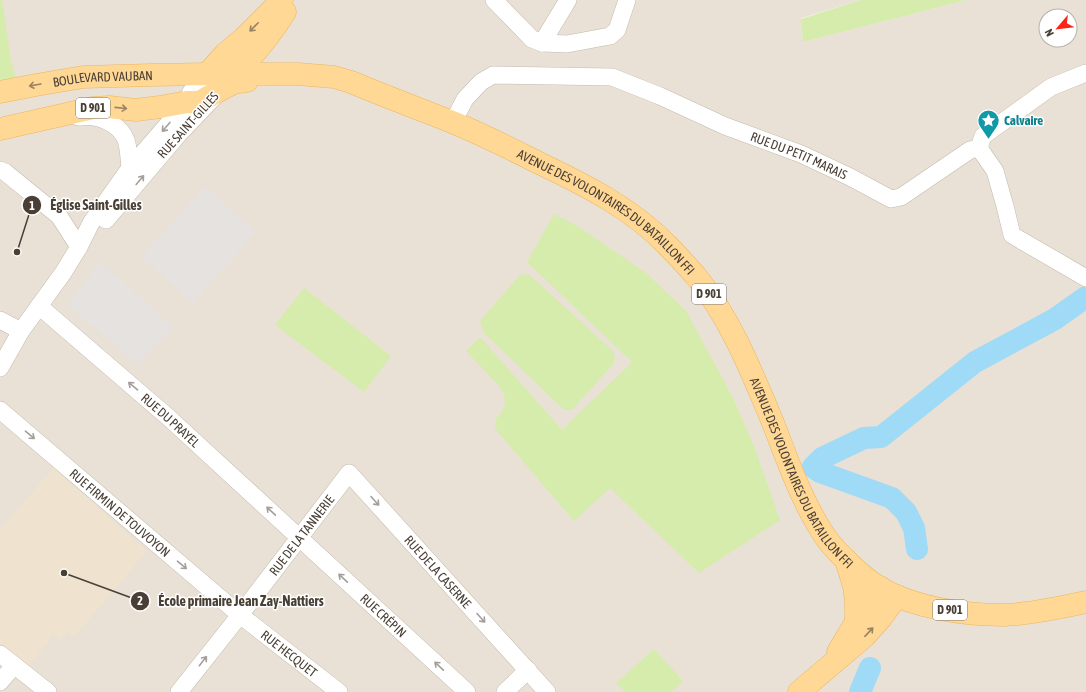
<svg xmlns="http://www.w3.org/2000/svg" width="1086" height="692" font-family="'Asap Condensed',sans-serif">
  <rect width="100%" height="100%" fill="#f5efe7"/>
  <path fill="#e9e1d5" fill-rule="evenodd" d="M 0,0 L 861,0 L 801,18 L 803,42 L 967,0 L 1086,0 L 1086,692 L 0,692 ZM 1046,16 L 1070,16 L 1070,40 L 1046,40 Z"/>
  <path fill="#efe3d0" d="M 56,465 L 62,476 L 147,551 L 74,637 L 68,631 L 60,640 L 52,634 L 46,645 L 28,667 L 0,645 L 0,529 Z"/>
  <path fill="#d5ecad" d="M 0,0 L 2,0 L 11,61 L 17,83 L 0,88 Z
    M 861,0 L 967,0 L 803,42 L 801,19 Z
    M 554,214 L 579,227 L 646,273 L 686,311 L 733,398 L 754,446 L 780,520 L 699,573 L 610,488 L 574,521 L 497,431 L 495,426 L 496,419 L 504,408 L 505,401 L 504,395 L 500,387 L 466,351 L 480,337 L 562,430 L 632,362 L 527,262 Z
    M 522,274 L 529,275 L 532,277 L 613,351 L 615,358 L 614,363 L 573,409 L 565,410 L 561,407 L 484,333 L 480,321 L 518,277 Z
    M 304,288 L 391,356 L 364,392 L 275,325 Z
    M 654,649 L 683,681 L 671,692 L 625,692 L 616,683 Z"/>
  <path fill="#e6e2df" d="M 205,186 L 256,232 L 193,303 L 141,257 Z
    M 101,262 L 174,327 L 138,365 L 67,304 Z"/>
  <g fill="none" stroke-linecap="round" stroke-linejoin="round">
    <path stroke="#9fdaf6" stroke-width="22" d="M 917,549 L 914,528 L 906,512 L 892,498 L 820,472 L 813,467 L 822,458 L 864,438 L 881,437 L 975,362 L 1055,319 L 1086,297
      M 860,692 L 870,668"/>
    <defs>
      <g id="minor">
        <path d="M 494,0 L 532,39 L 542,43 L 567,44 L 610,36 L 617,30 L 627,0"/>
        <path d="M 542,43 L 565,5 L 568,0"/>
        <path d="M 78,117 C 83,117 89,116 94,117 C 107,119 121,127 126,140 C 129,149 129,159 130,168"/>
        <path id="s1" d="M 453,122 L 465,99 L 481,82 L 493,75 L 612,77 L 660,96 L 725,126 L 801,154 L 850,177 L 891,199 L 901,197 L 970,150 L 979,148"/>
        <path d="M 979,148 L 995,171 L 1005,206 L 1012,235 L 1086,278"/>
        <path d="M 979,148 L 983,136 L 1051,87 L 1086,73"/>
        <path d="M 0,170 L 5,172 L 59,216 L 79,247"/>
        <path d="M 106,220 L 178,135 L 215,96"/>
        <path id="s2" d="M 39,306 L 168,417 L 467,692"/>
        <path d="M 0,320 L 21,331"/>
        <path d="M 0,368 L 21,331 L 63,273 L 79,247 L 91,223 L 130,168 L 187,102 L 191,92 L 207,74"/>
        <path id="s3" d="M 0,410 L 240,615 L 339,692"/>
        <path d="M 0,654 L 48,692"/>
        <path d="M 0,682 L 14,666"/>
        <path id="s4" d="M 179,692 L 240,615 L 349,473 L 547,692"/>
        <path d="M 505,692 L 528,670"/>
      </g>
      <g id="major">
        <path d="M 207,74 L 225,54 L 244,38 L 282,0"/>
        <path d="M 230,76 C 251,60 271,34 285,12"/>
        <path id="s5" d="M 0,92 L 36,85 L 83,77 L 151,75 L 207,74 L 230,76 L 241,74 L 298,74 L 334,77 L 351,82 C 368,89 385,96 401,102 C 418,109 435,115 452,122 C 482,134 511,149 541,164 C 585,185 633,209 668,246 C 677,255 686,265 695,275 C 729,316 750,368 771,418 C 787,458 801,501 826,538 C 839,555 862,577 880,588 C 915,608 964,615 1004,615 C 1031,614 1059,608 1086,602"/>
        <path d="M 0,129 L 93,108 L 109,107 L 136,110 L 160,107 L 187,102 L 195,102 L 201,101 L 222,89 L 234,83 L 247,81"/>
        <path d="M 846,560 L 854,586 L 856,602 L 856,622"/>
        <path d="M 838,652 L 856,622 L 880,587"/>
        <path d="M 799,692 L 865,636 L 881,618 L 897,596"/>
      </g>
    </defs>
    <use href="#minor" stroke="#c4b9ac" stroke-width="18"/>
    <use href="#major" stroke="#edb55d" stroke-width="23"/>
    <use href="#minor" stroke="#fff" stroke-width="17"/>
    <use href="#major" stroke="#ffd896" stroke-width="22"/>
  </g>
  <defs><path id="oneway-shaft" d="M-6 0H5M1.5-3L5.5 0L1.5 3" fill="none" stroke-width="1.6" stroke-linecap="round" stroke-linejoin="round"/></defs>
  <g stroke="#9b8461">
    <use href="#oneway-shaft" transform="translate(254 27) rotate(135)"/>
    <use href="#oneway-shaft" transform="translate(35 85) rotate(170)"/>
    <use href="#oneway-shaft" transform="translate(121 108) rotate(6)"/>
    <use href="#oneway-shaft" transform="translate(869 632) rotate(-47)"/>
  </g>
  <g stroke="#a49f9a">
    <use href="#oneway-shaft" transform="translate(166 127) rotate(131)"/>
    <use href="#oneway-shaft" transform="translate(140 180) rotate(-50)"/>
    <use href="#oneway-shaft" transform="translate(133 386) rotate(-140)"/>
    <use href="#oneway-shaft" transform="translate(30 435) rotate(40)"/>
    <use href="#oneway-shaft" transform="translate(375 501) rotate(48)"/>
    <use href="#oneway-shaft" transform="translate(271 511) rotate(-137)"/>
    <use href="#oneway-shaft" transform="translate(182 565) rotate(40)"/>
    <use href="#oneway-shaft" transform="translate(343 578) rotate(-137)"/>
    <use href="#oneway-shaft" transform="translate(481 618) rotate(48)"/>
    <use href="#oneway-shaft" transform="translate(203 661) rotate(-52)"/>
    <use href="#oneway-shaft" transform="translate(439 666) rotate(-137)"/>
  </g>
  <defs>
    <symbol id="sight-pin" viewBox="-11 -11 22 30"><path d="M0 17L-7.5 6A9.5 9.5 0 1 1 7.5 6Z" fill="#0f9aa8" stroke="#fff"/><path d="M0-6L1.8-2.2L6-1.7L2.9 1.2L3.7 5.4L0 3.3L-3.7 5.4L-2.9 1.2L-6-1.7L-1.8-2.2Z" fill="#fff"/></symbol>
  </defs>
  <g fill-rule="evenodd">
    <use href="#sight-pin" x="976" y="108" width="25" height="34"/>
  </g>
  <g text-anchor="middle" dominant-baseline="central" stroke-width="3" stroke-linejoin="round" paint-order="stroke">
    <g fill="#fff" stroke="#807972" stroke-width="1">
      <rect x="76" y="98" width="34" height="20" rx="3"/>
      <rect x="692" y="284" width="34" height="20" rx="3"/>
      <rect x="933" y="600" width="34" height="20" rx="3"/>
    </g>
    <g font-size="12" font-weight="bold" fill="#493f35">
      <text x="93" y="108">D 901</text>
      <text x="709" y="294">D 901</text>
      <text x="950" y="610">D 901</text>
    </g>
    <g font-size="13" fill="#493f35" stroke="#fff">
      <text stroke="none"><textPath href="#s5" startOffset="104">BOULEVARD VAUBAN</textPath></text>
      <text transform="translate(188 125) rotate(-48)">RUE SAINT-GILLES</text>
      <text stroke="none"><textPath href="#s1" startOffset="385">RUE DU PETIT MARAIS</textPath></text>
      <text stroke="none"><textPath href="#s5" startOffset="642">AVENUE DES VOLONTAIRES DU BATAILLON FFI</textPath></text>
      <text stroke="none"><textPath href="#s2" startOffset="174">RUE DU PRAYEL</textPath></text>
      <text stroke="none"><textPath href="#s5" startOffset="978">AVENUE DES VOLONTAIRES DU BATAILLON FFI</textPath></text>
      <text stroke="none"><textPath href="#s3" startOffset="158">RUE FIRMIN DE TOUVOYON</textPath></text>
      <text stroke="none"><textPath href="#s4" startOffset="199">RUE DE LA TANNERIE</textPath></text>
      <text stroke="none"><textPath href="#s4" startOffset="410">RUE DE LA CASERNE</textPath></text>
      <text stroke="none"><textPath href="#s2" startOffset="463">RUE CRÉPIN</textPath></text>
      <text stroke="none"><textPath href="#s3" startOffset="378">RUE HECQUET</textPath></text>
    </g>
    <g font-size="13" font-weight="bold" fill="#0d838f" stroke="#fff" text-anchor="start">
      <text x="1004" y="120">Calvaire</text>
    </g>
  </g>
  <path fill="none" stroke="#493f35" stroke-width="1.5" d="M17 252L32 205M64 573L140 601"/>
  <g fill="#493f35" stroke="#fff" stroke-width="1.5">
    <circle cx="17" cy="252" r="4"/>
    <circle cx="64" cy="573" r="4"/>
    <circle cx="32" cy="205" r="10"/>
    <circle cx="140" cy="601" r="10"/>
  </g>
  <g font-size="12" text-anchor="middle" font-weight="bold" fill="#fff">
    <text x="32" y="210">1</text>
    <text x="140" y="605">2</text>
  </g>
  <g font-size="14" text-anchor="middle" font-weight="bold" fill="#493f35" stroke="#fff" stroke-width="3" stroke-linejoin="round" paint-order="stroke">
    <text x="96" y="210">Église Saint-Gilles</text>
    <text x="241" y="606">École primaire Jean Zay-Nattiers</text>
  </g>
  <g transform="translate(1058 28) rotate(242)"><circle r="19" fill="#ffffff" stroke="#b6b2ae"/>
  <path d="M0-3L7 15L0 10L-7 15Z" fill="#ff2314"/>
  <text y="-6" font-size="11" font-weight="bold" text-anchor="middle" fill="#493f35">N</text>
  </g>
</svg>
